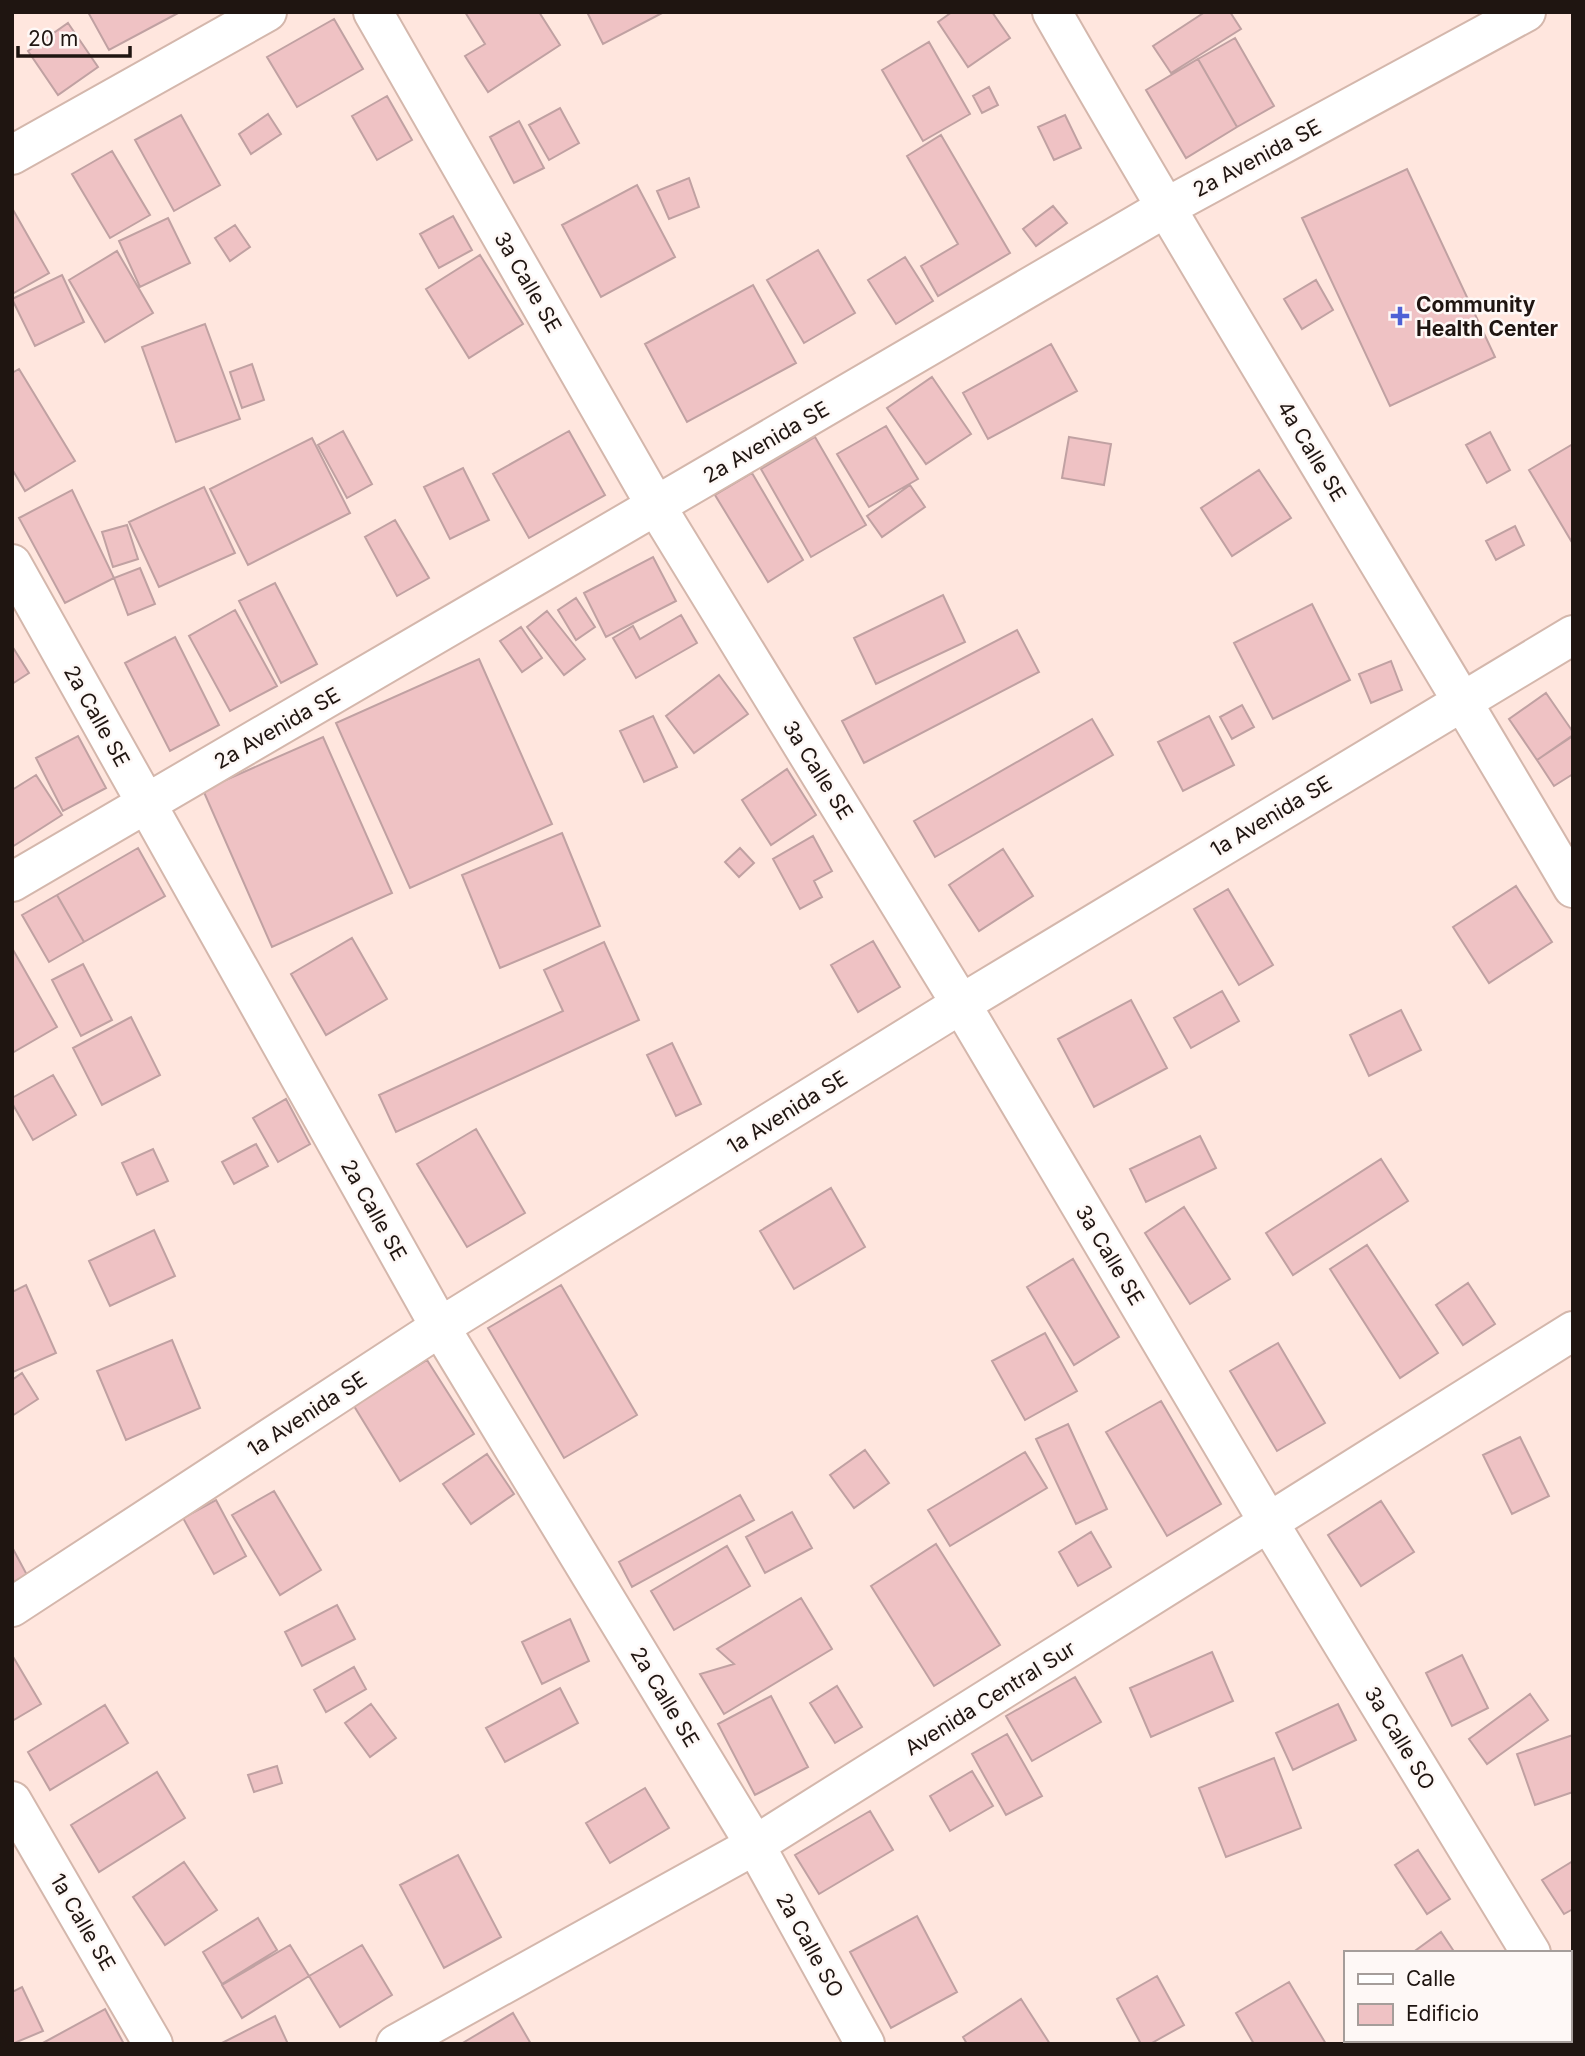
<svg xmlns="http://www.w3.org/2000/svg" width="1585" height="2056" font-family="Inter,sans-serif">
  <rect width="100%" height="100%" fill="#ffe6de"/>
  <path fill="#efc2c4" stroke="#c0a1a2" stroke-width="2" d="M 88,12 L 180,12 L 109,50 Z
    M 465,12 L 539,12 L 560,45 L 488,92 L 465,56 L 485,44 Z
    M 587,12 L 664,12 L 603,44 Z
    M 952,12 L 992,12 L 1010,38 L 968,67 L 938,22 Z
    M 1205,12 L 1230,12 L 1241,29 L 1171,73 L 1153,46 Z
    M 334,19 L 363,69 L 297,107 L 267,57 Z
    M 68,23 L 98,67 L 58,95 L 28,51 Z
    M 1235,38 L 1274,106 L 1237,127 L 1198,59 Z
    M 929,42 L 970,114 L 923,141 L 882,70 Z
    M 1198,59 L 1237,127 L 1186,158 L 1146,90 Z
    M 989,87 L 998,105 L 982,113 L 973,96 Z
    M 387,96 L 412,140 L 377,160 L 352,116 Z
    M 560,108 L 579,143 L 549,160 L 529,125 Z
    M 268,114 L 281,134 L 251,154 L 239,134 Z
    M 181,115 L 220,185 L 174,211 L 135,140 Z
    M 1065,115 L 1081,148 L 1054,160 L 1038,127 Z
    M 519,121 L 544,168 L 514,183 L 490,137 Z
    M 941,135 L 1010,253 L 938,296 L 921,266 L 958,244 L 907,156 Z
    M 112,151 L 150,215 L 110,238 L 72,174 Z
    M 1407,169 L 1495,357 L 1390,406 L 1302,218 Z
    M 689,178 L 699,207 L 669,219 L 657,191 Z
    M 637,185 L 675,257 L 601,297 L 562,225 Z
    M 1053,206 L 1067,223 L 1036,246 L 1023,229 Z
    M 12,208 L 49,273 L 12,294 Z
    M 453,216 L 472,250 L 439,268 L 420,234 Z
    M 168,218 L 190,263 L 140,287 L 119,241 Z
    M 235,225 L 250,247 L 230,261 L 215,238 Z
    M 818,250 L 855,313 L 804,343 L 767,280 Z
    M 117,251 L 153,313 L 105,342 L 69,280 Z
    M 480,255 L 523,324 L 469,358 L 426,289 Z
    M 905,257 L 933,301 L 896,324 L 868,280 Z
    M 62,275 L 84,322 L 35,346 L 12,299 Z
    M 1316,280 L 1333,310 L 1302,329 L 1284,299 Z
    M 753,285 L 796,363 L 687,422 L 645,344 Z
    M 205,324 L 240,419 L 176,442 L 142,347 Z
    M 1051,344 L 1077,391 L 988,439 L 963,393 Z
    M 252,364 L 264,400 L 242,408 L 230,372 Z
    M 19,369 L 75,461 L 25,491 L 12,469 L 12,373 Z
    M 932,377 L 971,434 L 926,464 L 887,408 Z
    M 886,426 L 918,479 L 869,507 L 837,454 Z
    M 343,431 L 372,484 L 347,498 L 318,445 Z
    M 569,431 L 605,495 L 529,538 L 493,474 Z
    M 1490,432 L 1510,470 L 1487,483 L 1466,445 Z
    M 815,437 L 866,525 L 811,557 L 761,469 Z
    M 1069,437 L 1111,444 L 1104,485 L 1062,478 Z
    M 312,438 L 350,513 L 248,565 L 210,489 Z
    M 1573,444 L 1573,544 L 1529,470 Z
    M 463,468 L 489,520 L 450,539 L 424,487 Z
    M 1259,470 L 1291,518 L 1232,556 L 1201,508 Z
    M 752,473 L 803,560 L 768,582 L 715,495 Z
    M 910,485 L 925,507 L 882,537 L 867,516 Z
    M 204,487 L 235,553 L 159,587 L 129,522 Z
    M 72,490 L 114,578 L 65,603 L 19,518 Z
    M 395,520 L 429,578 L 397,596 L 365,537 Z
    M 127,525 L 138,559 L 113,567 L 102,532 Z
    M 1515,526 L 1524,545 L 1496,560 L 1486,541 Z
    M 653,557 L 676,601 L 606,637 L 584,593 Z
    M 140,568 L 155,604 L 128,615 L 114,578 Z
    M 275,583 L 317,664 L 281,683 L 239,601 Z
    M 943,595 L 965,642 L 876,684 L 854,638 Z
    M 576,598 L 595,627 L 576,640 L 558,610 Z
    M 1312,604 L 1350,680 L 1273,719 L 1234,643 Z
    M 235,610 L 277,686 L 230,711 L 189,636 Z
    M 547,611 L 585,659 L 564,675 L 527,627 Z
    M 681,615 L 697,643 L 636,678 L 613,638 L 633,626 L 640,639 Z
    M 521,627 L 542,658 L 522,672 L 500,641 Z
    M 1017,630 L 1039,672 L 864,763 L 842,721 Z
    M 175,637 L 219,725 L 170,751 L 125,663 Z
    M 12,646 L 29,673 L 12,684 Z
    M 479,659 L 552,824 L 410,888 L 336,723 Z
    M 1391,661 L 1402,690 L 1371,703 L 1359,674 Z
    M 719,675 L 748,714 L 694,753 L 666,716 Z
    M 1546,693 L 1573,732 L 1573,735 L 1537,760 L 1509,719 Z
    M 1242,705 L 1254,727 L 1232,739 L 1220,717 Z
    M 653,716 L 677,767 L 644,782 L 620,731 Z
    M 1209,716 L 1234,765 L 1183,791 L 1158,742 Z
    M 1092,719 L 1113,755 L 935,857 L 914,821 Z
    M 78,736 L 106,788 L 63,811 L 36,758 Z
    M 1573,736 L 1573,774 L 1554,786 L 1537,760 Z
    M 323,737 L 392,893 L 272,947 L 203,790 Z
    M 787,769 L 816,815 L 771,845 L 742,800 Z
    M 36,775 L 62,815 L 12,847 L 12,790 Z
    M 562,833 L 600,926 L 500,968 L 462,875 Z
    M 813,836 L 832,871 L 814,881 L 822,897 L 800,909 L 773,859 Z
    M 138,848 L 165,896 L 84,942 L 57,895 Z
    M 740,848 L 754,863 L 739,877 L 725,862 Z
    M 1003,849 L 1033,896 L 979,931 L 949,885 Z
    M 1516,886 L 1552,942 L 1489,983 L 1453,927 Z
    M 1228,889 L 1273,965 L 1239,985 L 1194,909 Z
    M 57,895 L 84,942 L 49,962 L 22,915 Z
    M 352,938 L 387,999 L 326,1035 L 291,974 Z
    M 873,941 L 900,987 L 858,1012 L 831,965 Z
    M 604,942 L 639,1020 L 396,1132 L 379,1095 L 563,1011 L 544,970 Z
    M 12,948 L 57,1027 L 12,1053 Z
    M 83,964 L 112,1020 L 81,1036 L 52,980 Z
    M 1222,991 L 1239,1021 L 1191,1048 L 1174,1018 Z
    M 1131,1000 L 1167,1068 L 1094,1107 L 1058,1039 Z
    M 1401,1010 L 1421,1050 L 1369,1076 L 1350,1035 Z
    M 131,1017 L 160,1075 L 102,1105 L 73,1048 Z
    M 672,1043 L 701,1104 L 676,1116 L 647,1055 Z
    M 53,1075 L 76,1115 L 33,1140 L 12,1103 L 12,1098 Z
    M 286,1099 L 310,1144 L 278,1162 L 253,1118 Z
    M 476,1129 L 525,1213 L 467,1247 L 417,1164 Z
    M 1200,1136 L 1216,1168 L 1146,1202 L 1130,1169 Z
    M 256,1144 L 268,1166 L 234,1184 L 222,1162 Z
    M 153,1149 L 168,1181 L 137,1195 L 122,1163 Z
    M 1381,1159 L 1408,1201 L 1293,1275 L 1266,1233 Z
    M 831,1188 L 865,1247 L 794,1289 L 760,1231 Z
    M 1184,1207 L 1230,1279 L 1190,1304 L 1145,1233 Z
    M 154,1230 L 175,1276 L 110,1306 L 89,1261 Z
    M 1367,1245 L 1438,1353 L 1400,1378 L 1330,1269 Z
    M 1073,1259 L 1119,1337 L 1074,1365 L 1027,1287 Z
    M 1468,1283 L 1495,1324 L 1463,1345 L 1436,1305 Z
    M 26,1285 L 56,1353 L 13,1372 L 12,1292 Z
    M 561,1285 L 637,1415 L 564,1458 L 488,1328 Z
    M 1045,1333 L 1077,1391 L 1025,1420 L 992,1361 Z
    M 172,1340 L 200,1408 L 126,1440 L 97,1371 Z
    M 1278,1343 L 1325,1423 L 1277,1451 L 1230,1371 Z
    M 427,1360 L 474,1434 L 400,1481 L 354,1406 Z
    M 22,1373 L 38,1399 L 12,1416 L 12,1380 Z
    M 1161,1401 L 1221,1504 L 1167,1536 L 1106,1432 Z
    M 1068,1424 L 1107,1509 L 1076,1524 L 1036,1439 Z
    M 1520,1437 L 1549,1496 L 1512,1514 L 1483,1455 Z
    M 865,1450 L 889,1483 L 854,1508 L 830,1475 Z
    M 1025,1452 L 1047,1488 L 950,1546 L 928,1510 Z
    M 487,1454 L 514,1494 L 471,1524 L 443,1484 Z
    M 274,1491 L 321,1570 L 280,1595 L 232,1515 Z
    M 740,1495 L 754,1520 L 632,1587 L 619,1562 Z
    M 216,1500 L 246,1556 L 214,1574 L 183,1518 Z
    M 1381,1501 L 1414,1552 L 1361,1586 L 1328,1535 Z
    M 792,1512 L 812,1548 L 765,1573 L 746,1537 Z
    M 1091,1532 L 1111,1567 L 1078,1586 L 1059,1552 Z
    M 936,1544 L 1000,1645 L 934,1686 L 871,1586 Z
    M 727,1546 L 750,1586 L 674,1630 L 651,1591 Z
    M 12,1547 L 27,1575 L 12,1583 Z
    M 801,1598 L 832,1649 L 724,1714 L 700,1674 L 734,1664 L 717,1649 Z
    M 337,1605 L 355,1639 L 302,1666 L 285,1632 Z
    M 570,1619 L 589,1661 L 542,1684 L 522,1642 Z
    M 1212,1652 L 1233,1701 L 1151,1737 L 1130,1688 Z
    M 12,1655 L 41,1704 L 12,1721 Z
    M 1462,1655 L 1488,1708 L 1452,1726 L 1426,1673 Z
    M 354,1667 L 366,1689 L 326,1712 L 314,1690 Z
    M 1075,1677 L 1101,1722 L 1032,1761 L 1006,1716 Z
    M 837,1686 L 862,1727 L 835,1743 L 810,1703 Z
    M 560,1688 L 578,1723 L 505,1762 L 486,1728 Z
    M 1530,1694 L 1548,1720 L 1487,1764 L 1469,1739 Z
    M 771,1696 L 808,1767 L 755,1795 L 718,1724 Z
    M 371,1704 L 396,1738 L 370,1757 L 345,1723 Z
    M 1338,1704 L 1356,1740 L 1293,1770 L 1276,1733 Z
    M 105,1705 L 128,1743 L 50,1790 L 28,1752 Z
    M 1007,1734 L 1042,1796 L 1006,1815 L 972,1754 Z
    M 1573,1735 L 1573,1792 L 1535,1805 L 1517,1754 Z
    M 1274,1758 L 1301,1828 L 1226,1857 L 1199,1788 Z
    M 277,1766 L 282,1783 L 254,1792 L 248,1775 Z
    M 972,1771 L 993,1806 L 950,1831 L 930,1796 Z
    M 157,1772 L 185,1818 L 99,1872 L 71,1825 Z
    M 645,1788 L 669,1828 L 610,1863 L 586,1823 Z
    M 870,1811 L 893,1850 L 819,1894 L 795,1855 Z
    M 1418,1850 L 1450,1899 L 1427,1914 L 1395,1865 Z
    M 458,1855 L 501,1937 L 444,1968 L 400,1885 Z
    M 1573,1861 L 1573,1909 L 1564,1914 L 1542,1880 Z
    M 184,1862 L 217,1910 L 165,1945 L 133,1897 Z
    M 917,1916 L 957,1992 L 891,2028 L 850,1952 Z
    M 258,1918 L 277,1950 L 222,1984 L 203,1952 Z
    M 1441,1932 L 1455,1953 L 1412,1953 Z
    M 290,1945 L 309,1976 L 242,2018 L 222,1985 Z
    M 362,1945 L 392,1995 L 340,2027 L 309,1976 Z
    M 1157,1976 L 1184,2025 L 1150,2044 L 1141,2044 L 1117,1999 Z
    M 1289,1982 L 1326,2044 L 1254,2044 L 1236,2013 Z
    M 22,1987 L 43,2031 L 12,2044 L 12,1992 Z
    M 1021,1999 L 1050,2044 L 967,2044 L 963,2037 Z
    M 105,2009 L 124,2044 L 41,2044 Z
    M 513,2013 L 531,2044 L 461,2044 Z
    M 275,2016 L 288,2044 L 220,2044 Z"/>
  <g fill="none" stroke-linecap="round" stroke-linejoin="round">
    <defs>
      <path id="street" d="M 373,12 L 656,506 L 961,1004 L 1269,1523 L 1531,1953
        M 1052,12 C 1221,307 1401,595 1573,888
        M 12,155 L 267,12
        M 12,564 L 440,1327 L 755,1845 L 865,2044
        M 12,882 L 1165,208 L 1526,12
        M 12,1607 L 440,1327 L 961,1004 L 1573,635
        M 12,1801 L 153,2044
        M 1569,2016 L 1573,2022
        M 396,2044 L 755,1845 L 1573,1331
        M 1486,2044 L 1492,2040"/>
    </defs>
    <use href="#street" stroke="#d4b7ac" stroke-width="42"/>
    <use href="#street" stroke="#fff" stroke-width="38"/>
  </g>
  <path fill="#4e60d5" stroke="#fef8f6" stroke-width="2.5" d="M1396.5 305.5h7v7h7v7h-7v7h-7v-7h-7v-7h7z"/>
  <g text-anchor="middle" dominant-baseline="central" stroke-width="5" stroke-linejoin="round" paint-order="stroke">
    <g font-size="21" fill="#1f1511" stroke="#fef8f6">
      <text transform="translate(1257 158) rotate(-28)">2a Avenida SE</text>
      <text transform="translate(528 282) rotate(60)">3a Calle SE</text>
      <text transform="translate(766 442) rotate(-30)">2a Avenida SE</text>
      <text transform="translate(1312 451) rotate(59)">4a Calle SE</text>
      <text transform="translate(97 716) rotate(61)">2a Calle SE</text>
      <text transform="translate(277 728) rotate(-30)">2a Avenida SE</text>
      <text transform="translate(818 770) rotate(58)">3a Calle SE</text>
      <text transform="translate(1271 816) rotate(-31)">1a Avenida SE</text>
      <text transform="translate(787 1112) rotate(-32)">1a Avenida SE</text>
      <text transform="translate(374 1210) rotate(61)">2a Calle SE</text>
      <text transform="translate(1110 1255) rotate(59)">3a Calle SE</text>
      <text transform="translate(307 1414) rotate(-33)">1a Avenida SE</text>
      <text transform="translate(665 1697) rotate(59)">2a Calle SE</text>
      <text transform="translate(990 1698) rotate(-32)">Avenida Central Sur</text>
      <text transform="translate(1400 1738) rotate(59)">3a Calle SO</text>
      <text transform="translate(83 1922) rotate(60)">1a Calle SE</text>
      <text transform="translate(810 1945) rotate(61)">2a Calle SO</text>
    </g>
    <g font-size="21" font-weight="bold" fill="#1f1511" stroke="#fef8f6" text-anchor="start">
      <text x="1416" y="304">Community<tspan x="1416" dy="24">Health Center</tspan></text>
    </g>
  </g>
  <rect width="1585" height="2056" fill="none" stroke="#1f1511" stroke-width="28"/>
  <rect x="1344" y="1951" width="228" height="91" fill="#fef8f6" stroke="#a59d9a" stroke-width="2"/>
  <rect x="1358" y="1974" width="35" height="10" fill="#ffffff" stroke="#a59d9a" stroke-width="2"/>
  <text x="1406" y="1986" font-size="21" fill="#1f1511">Calle</text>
  <rect x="1358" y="2004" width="35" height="21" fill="#efc2c4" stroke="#a59d9a" stroke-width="2"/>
  <text x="1406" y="2021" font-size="21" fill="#1f1511">Edificio</text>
  <path d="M18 46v10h112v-10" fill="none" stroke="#1f1511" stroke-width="3.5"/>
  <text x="28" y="46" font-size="21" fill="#1f1511" stroke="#fef8f6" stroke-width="5" paint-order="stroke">20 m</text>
</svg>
